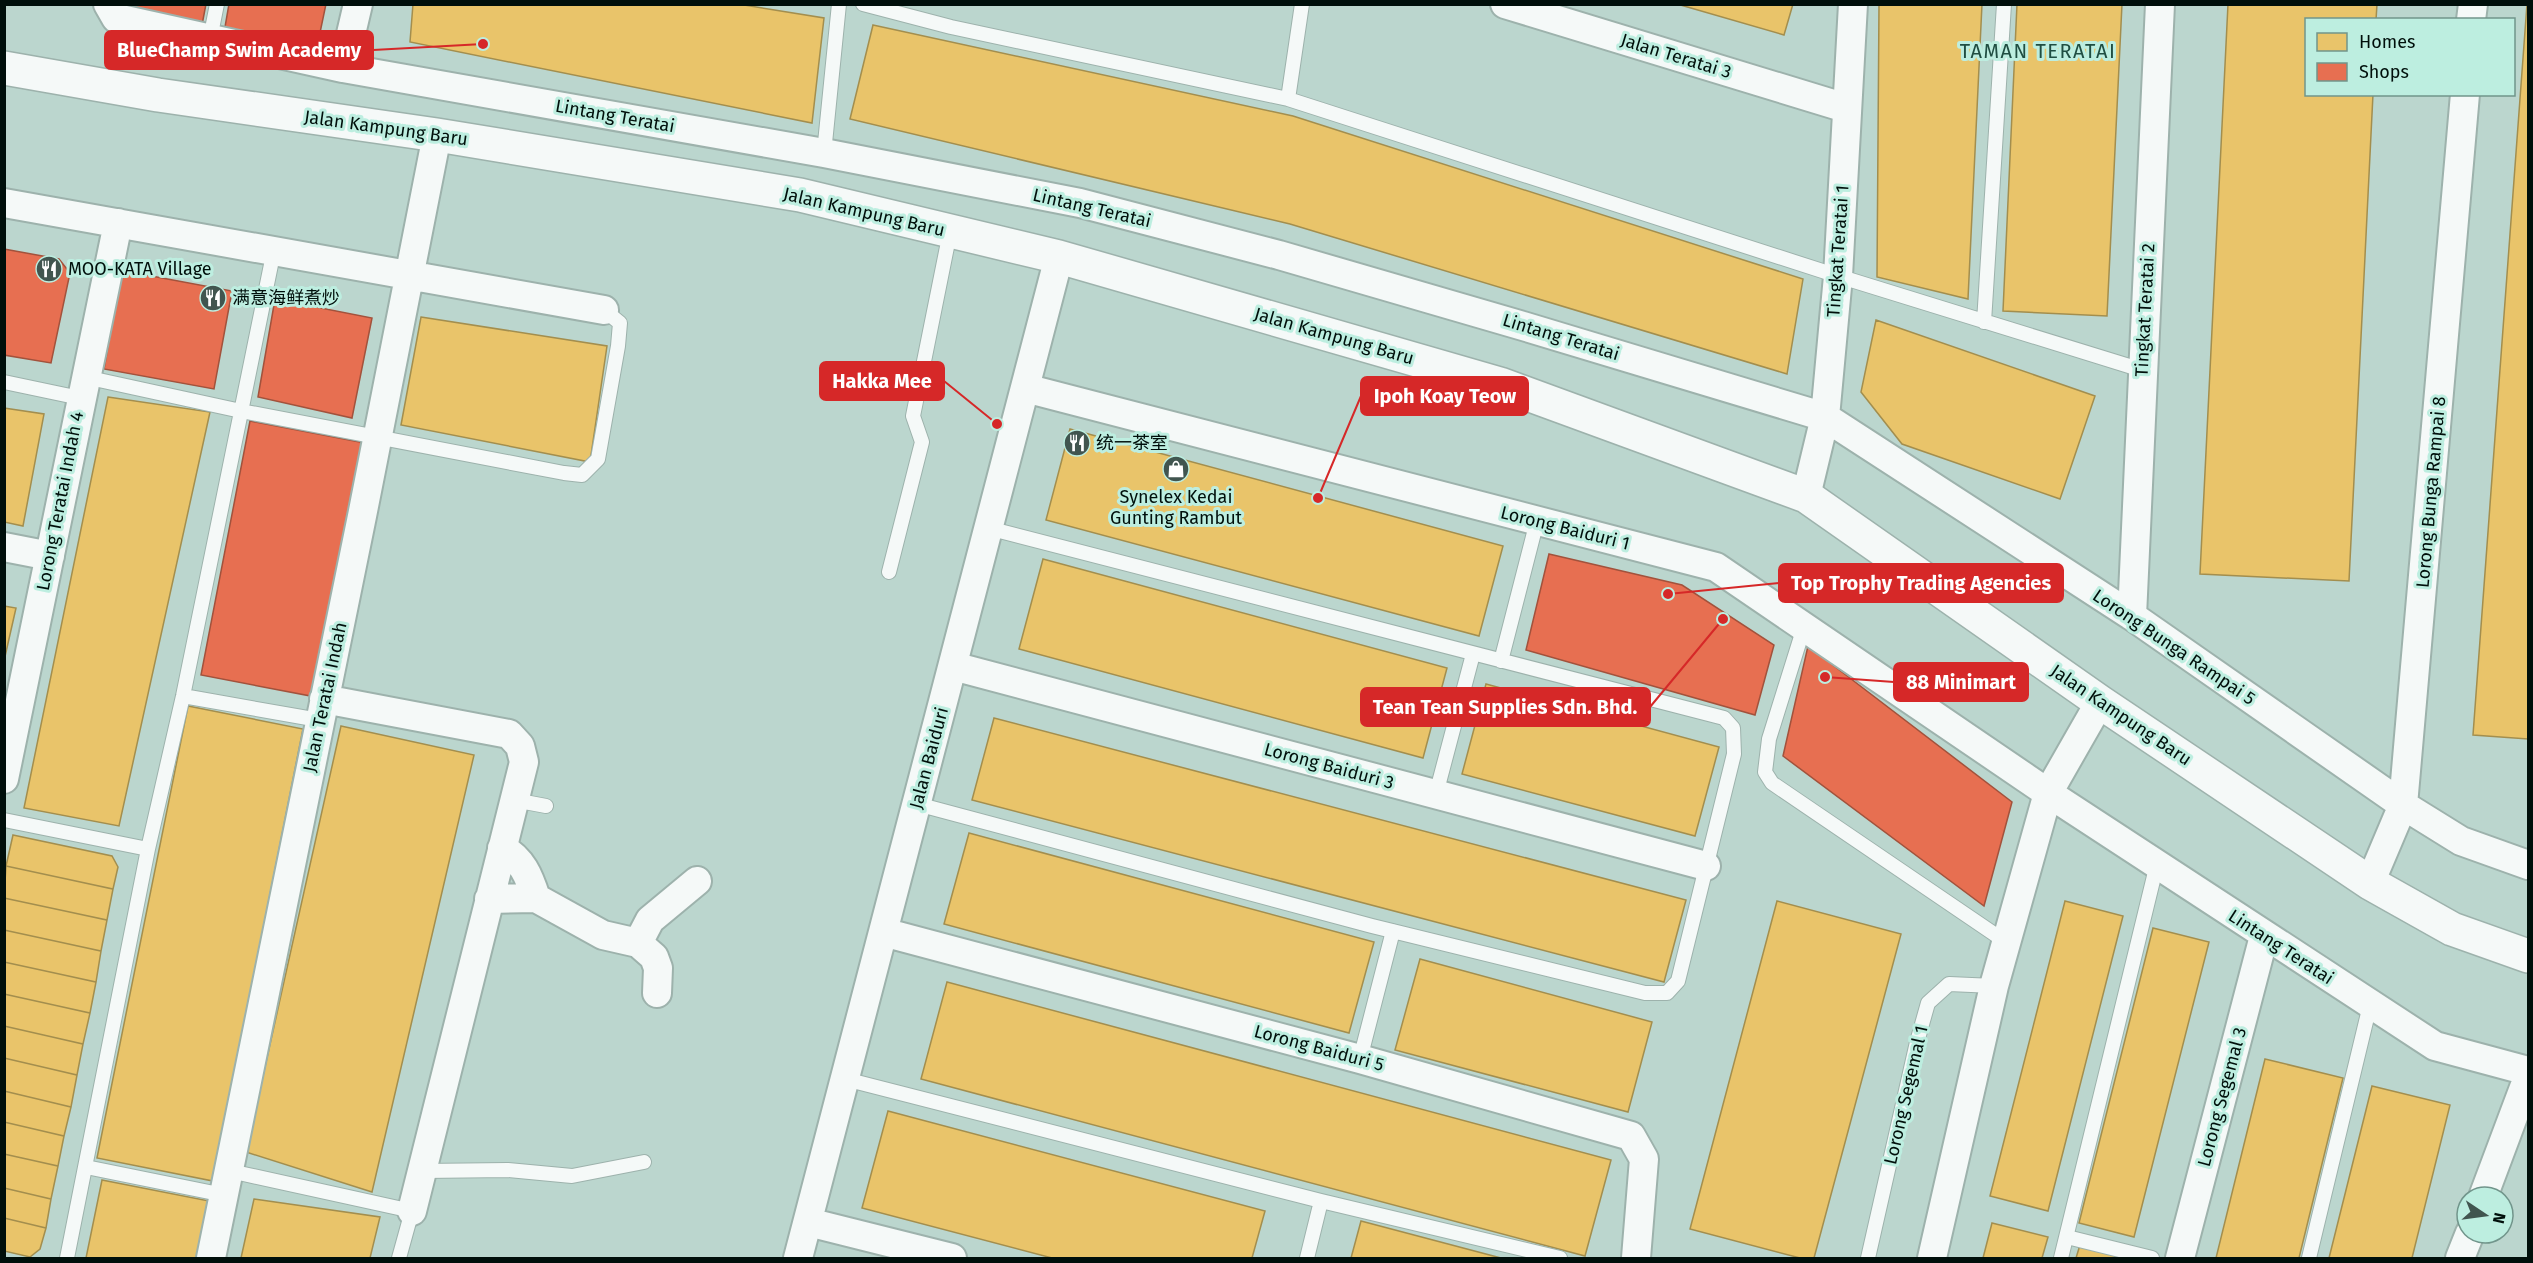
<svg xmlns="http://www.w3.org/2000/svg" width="2533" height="1263" font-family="'Fira Sans','Noto Sans SC',sans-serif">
  <rect width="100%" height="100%" fill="#bbd6ce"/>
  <path fill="#e9c46a" stroke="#a38e4e" stroke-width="1.5" d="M 413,4 L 738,4 L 824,18 L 812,123 L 410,42 Z
    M 1677,4 L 1793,4 L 1784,35 Z
    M 1879,4 L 1982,4 L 1968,299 L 1877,277 Z
    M 2017,4 L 2122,4 L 2107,316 L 2003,311 Z
    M 2228,4 L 2377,4 L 2376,20 L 2306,20 L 2306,94 L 2373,94 L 2349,581 L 2200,574 Z
    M 2527,4 L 2528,4 L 2528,739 L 2473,735 Z
    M 873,25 L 1293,116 L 1803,279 L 1787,374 L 1290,224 L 850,119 Z
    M 421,317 L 607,346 L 590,462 L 401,425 Z
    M 1876,320 L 2095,396 L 2060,499 L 1902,444 L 1861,392 Z
    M 108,397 L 210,412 L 119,826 L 24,808 Z
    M 4,408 L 44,414 L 23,526 L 4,522 Z
    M 1070,429 L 1503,546 L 1479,636 L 1046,520 Z
    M 1043,559 L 1447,668 L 1423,758 L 1019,649 Z
    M 4,606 L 16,608 L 4,661 Z
    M 1486,684 L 1719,747 L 1695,836 L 1462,774 Z
    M 188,706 L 303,729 L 213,1181 L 97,1158 Z
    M 994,718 L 1686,900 L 1664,982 L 972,800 Z
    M 341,726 L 474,755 L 372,1192 L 246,1152 Z
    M 969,833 L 1374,942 L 1349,1033 L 944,924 Z
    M 13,835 L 112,856 L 118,867 L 113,889 L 6,866 Z
    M 6,866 L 113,889 L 107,920 L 4,898 Z
    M 4,898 L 107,920 L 101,951 L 4,930 Z
    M 1777,901 L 1901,934 L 1814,1258 L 1800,1258 L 1690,1229 Z
    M 2065,901 L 2123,916 L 2048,1211 L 1990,1196 Z
    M 2153,928 L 2209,942 L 2134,1237 L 2079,1223 Z
    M 4,930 L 101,951 L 96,982 L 4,962 Z
    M 1420,959 L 1652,1022 L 1628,1112 L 1395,1050 Z
    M 4,962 L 96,982 L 90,1013 L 4,994 Z
    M 947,982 L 1611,1160 L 1585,1256 L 921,1079 Z
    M 4,994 L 90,1013 L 83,1044 L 4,1026 Z
    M 4,1026 L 83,1044 L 77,1075 L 4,1058 Z
    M 4,1058 L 77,1075 L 71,1107 L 4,1091 Z
    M 2265,1059 L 2343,1078 L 2299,1258 L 2216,1258 Z
    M 2372,1086 L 2450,1105 L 2412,1258 L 2329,1258 Z
    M 4,1091 L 71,1107 L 64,1136 L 4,1122 Z
    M 888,1111 L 1265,1211 L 1252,1258 L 1052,1258 L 862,1208 Z
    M 4,1122 L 64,1136 L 58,1166 L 4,1154 Z
    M 4,1154 L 58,1166 L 51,1199 L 4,1188 Z
    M 102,1180 L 209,1201 L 198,1258 L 86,1258 Z
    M 4,1188 L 51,1199 L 46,1228 L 4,1218 Z
    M 254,1199 L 380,1217 L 370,1258 L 241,1258 Z
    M 4,1218 L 46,1228 L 40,1249 L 30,1257 L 4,1251 Z
    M 1361,1221 L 1501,1258 L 1351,1258 Z
    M 1992,1223 L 2048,1237 L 2042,1258 L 1983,1258 Z
    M 2080,1245 L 2135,1258 L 2076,1258 Z"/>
  <path fill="#e76f51" stroke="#a2523c" stroke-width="1.5" d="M 130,4 L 206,4 L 202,25 L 134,11 Z
    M 229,4 L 326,4 L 317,47 L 225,27 Z
    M 4,249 L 59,259 L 70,273 L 51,363 L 4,355 Z
    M 130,272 L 232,291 L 214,389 L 104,369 L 120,280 Z
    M 275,299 L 372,318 L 352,418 L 258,397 Z
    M 250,421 L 365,443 L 316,697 L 201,675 Z
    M 1549,554 L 1682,585 L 1774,645 L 1755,715 L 1526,650 Z
    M 1808,646 L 2012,802 L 1984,906 L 1783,756 Z"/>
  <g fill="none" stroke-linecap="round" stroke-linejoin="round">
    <defs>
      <path id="service" d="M 863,4 L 951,27 L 1288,99 L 1838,276 L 2142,370
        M 210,39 L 217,4
        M 1288,99 L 1302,4
        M 824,153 L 839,4
        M 1984,322 L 2004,4
        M 85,377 L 241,411 L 564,473 L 582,475 L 598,459 L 618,346 L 620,323 L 604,310
        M 4,382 L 80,398
        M 889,572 L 922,442 L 913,416 L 950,232
        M 1804,627 L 1769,739 L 1765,772 L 1772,783 L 2006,942
        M 1501,661 L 1537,521
        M 183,696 L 319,720
        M 1436,794 L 1473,654
        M 514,800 L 546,806
        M 917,804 L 1372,926 L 1645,993 L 1667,993 L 1678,981 L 1734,754 L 1733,728 L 1724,718 L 988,528
        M 4,820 L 148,849
        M 1360,1059 L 1393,931
        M 845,1079 L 1321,1201 L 1560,1258
        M 86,1167 L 224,1195
        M 230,1171 L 412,1211 L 399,1258
        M 423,1171 L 508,1170 L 572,1176 L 644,1162
        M 2067,1237 L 2152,1258
        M 67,1258 L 148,849 L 183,696 L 274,250
        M 1307,1258 L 1321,1201
        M 1868,1258 L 1917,1042 L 1928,1003 L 1949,984 L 1994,986
        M 2061,1258 L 2157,864
        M 2309,1258 L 2370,1005"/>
      <path id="minor" d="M 108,4 L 116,18 L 343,68 L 824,153 L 1080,203 L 1279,255 L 1523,326 L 1825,417 L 2132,616 L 2403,805 L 2461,841 L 2528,865
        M 1505,4 L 1846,108
        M 2471,20 L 2473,4
        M 343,68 L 358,4
        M 4,203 L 604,310
        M 1025,388 L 1716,567 L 2048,793 L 2435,1046 L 2528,1071
        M 1806,496 L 1825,417 L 1838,276 L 1853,4
        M 4,547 L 50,556
        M 2132,616 L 2160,4
        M 953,666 L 1706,866
        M 324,699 L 509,734 L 520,746 L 524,762 L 412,1211
        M 4,779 L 118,223
        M 502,848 C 522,859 529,876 536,898
        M 2370,883 L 2403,805 L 2465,94
        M 489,899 L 536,898 L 603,935 L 638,943 L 654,957 L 658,968 L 657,993
        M 883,932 L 1360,1059 L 1631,1136 L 1644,1159 L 1636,1258
        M 638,943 L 650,920 L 697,881
        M 2483,1197 L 2528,1077
        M 808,1222 L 952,1258
        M 211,1258 C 287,884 365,510 437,135
        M 798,1258 L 1059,257
        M 1932,1258 L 1994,986 L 2048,793 L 2100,702
        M 2180,1258 L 2264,936
        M 2460,1258 L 2470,1233"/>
      <path id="tertiary" d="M 4,68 L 158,95 L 437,135 L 800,195 L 1059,257 L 1500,384 L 1806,496 L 2100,702 L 2370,883 L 2452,929 L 2528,956"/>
    </defs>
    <use href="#service" stroke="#9db2ac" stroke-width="16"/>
    <use href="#minor" stroke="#9db2ac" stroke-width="32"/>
    <use href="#tertiary" stroke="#9db2ac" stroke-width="36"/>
    <use href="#service" stroke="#f5f9f8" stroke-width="14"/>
    <use href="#minor" stroke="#f5f9f8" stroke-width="28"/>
    <use href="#tertiary" stroke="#f5f9f8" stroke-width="33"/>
  </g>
  <defs>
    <symbol id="restaurant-disc" viewBox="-11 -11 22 22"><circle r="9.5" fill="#41554f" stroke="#bdeee0"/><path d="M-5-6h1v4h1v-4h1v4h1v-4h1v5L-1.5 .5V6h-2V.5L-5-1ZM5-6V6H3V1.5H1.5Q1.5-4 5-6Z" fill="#fff"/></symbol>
    <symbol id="shop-disc" viewBox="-11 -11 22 22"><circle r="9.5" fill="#41554f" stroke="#bdeee0"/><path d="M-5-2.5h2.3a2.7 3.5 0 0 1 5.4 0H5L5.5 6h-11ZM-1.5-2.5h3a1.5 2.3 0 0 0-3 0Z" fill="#fff"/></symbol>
  </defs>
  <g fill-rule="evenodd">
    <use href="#restaurant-disc" x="34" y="254" width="30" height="30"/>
    <use href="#restaurant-disc" x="198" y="283" width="30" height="30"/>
    <use href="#restaurant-disc" x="1062" y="428" width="30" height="30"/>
    <use href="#shop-disc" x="1161" y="454" width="30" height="30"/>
  </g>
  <g text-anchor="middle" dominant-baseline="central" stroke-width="6" stroke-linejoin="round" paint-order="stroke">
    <g font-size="18" fill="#000f0b" stroke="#bdeee0">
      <text transform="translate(1676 56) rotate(17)">Jalan Teratai 3</text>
      <text transform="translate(615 116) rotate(10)">Lintang Teratai</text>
      <text transform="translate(386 128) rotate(8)">Jalan Kampung Baru</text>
      <text transform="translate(1092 208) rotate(13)">Lintang Teratai</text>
      <text transform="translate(864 212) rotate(13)">Jalan Kampung Baru</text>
      <text transform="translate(1838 251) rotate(-86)">Tingkat Teratai 1</text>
      <text transform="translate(2145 310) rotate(-87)">Tingkat Teratai 2</text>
      <text transform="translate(1334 336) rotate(16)">Jalan Kampung Baru</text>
      <text transform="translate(1561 337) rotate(17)">Lintang Teratai</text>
      <text transform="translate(2431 492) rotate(-85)">Lorong Bunga Rampai 8</text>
      <text transform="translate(60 501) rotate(-79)">Lorong Teratai Indah 4</text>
      <text transform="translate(1565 528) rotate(14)">Lorong Baiduri 1</text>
      <text transform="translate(2174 647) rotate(34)">Lorong Bunga Rampai 5</text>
      <text transform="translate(325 697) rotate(-78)">Jalan Teratai Indah</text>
      <text transform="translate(2121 715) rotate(34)">Jalan Kampung Baru</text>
      <text transform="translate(929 758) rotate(-75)">Jalan Baiduri</text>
      <text transform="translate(1329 766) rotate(15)">Lorong Baiduri 3</text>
      <text transform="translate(2281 947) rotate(33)">Lintang Teratai</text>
      <text transform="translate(1319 1048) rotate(15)">Lorong Baiduri 5</text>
      <text transform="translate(1906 1095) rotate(-77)">Lorong Segemal 1</text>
      <text transform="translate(2222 1097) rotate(-75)">Lorong Segemal 3</text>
    </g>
    <g font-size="18" fill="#000f0b" stroke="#bdeee0" text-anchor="start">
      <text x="68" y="269">MOO-KATA Village</text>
      <text x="232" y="298">满意海鲜煮炒</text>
      <text x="1096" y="443">统一茶室</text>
      <text x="1176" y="497" text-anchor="middle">Synelex Kedai<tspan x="1176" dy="21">Gunting Rambut</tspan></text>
    </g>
    <g font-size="20" letter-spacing="1.5" fill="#204e42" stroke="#bdeee0">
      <text x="2038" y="51">TAMAN TERATAI</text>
    </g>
  </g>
  <path fill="none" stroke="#d62828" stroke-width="2" d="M483 44L373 50M997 424L944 381M1318 498L1361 396M1668 594L1779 583M1825 677L1894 682M1723 619L1650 707"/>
  <g fill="#d62828" stroke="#bdeee0" stroke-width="2">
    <circle cx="483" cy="44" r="6"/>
    <circle cx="997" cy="424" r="6"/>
    <circle cx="1318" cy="498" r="6"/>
    <circle cx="1668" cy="594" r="6"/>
    <circle cx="1825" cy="677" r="6"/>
    <circle cx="1723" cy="619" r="6"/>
  </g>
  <g fill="#d62828" stroke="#d62828" stroke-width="2">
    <rect x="105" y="31" width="268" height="38" rx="6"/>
    <rect x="820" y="362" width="124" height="38" rx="6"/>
    <rect x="1361" y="377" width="167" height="38" rx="6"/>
    <rect x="1779" y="564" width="284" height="38" rx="6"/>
    <rect x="1894" y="663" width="134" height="38" rx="6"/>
    <rect x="1361" y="688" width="289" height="38" rx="6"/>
  </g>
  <g font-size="20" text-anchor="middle" font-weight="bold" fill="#fff">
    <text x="239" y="57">BlueChamp Swim Academy</text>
    <text x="882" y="388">Hakka Mee</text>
    <text x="1445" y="403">Ipoh Koay Teow</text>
    <text x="1921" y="590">Top Trophy Trading Agencies</text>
    <text x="1961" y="689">88 Minimart</text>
    <text x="1505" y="714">Tean Tean Supplies Sdn. Bhd.</text>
  </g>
  <rect width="2533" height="1263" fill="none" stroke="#000f0b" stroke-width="12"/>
  <rect x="2305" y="18" width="210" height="78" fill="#bdeee0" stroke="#71958b" stroke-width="1.5"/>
  <rect x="2317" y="33" width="30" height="18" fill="#e9c46a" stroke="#71958b" stroke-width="1.5"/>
  <text x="2359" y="48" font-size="18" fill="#000f0b">Homes</text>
  <rect x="2317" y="63" width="30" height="18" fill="#e76f51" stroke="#71958b" stroke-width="1.5"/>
  <text x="2359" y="78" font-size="18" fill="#000f0b">Shops</text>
  <g transform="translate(2485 1215) rotate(103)"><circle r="28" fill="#bdeee0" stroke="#71958b" stroke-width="1.5"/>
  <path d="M0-4.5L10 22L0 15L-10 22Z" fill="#41554f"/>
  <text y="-9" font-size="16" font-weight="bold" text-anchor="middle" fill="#000f0b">N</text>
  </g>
</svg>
